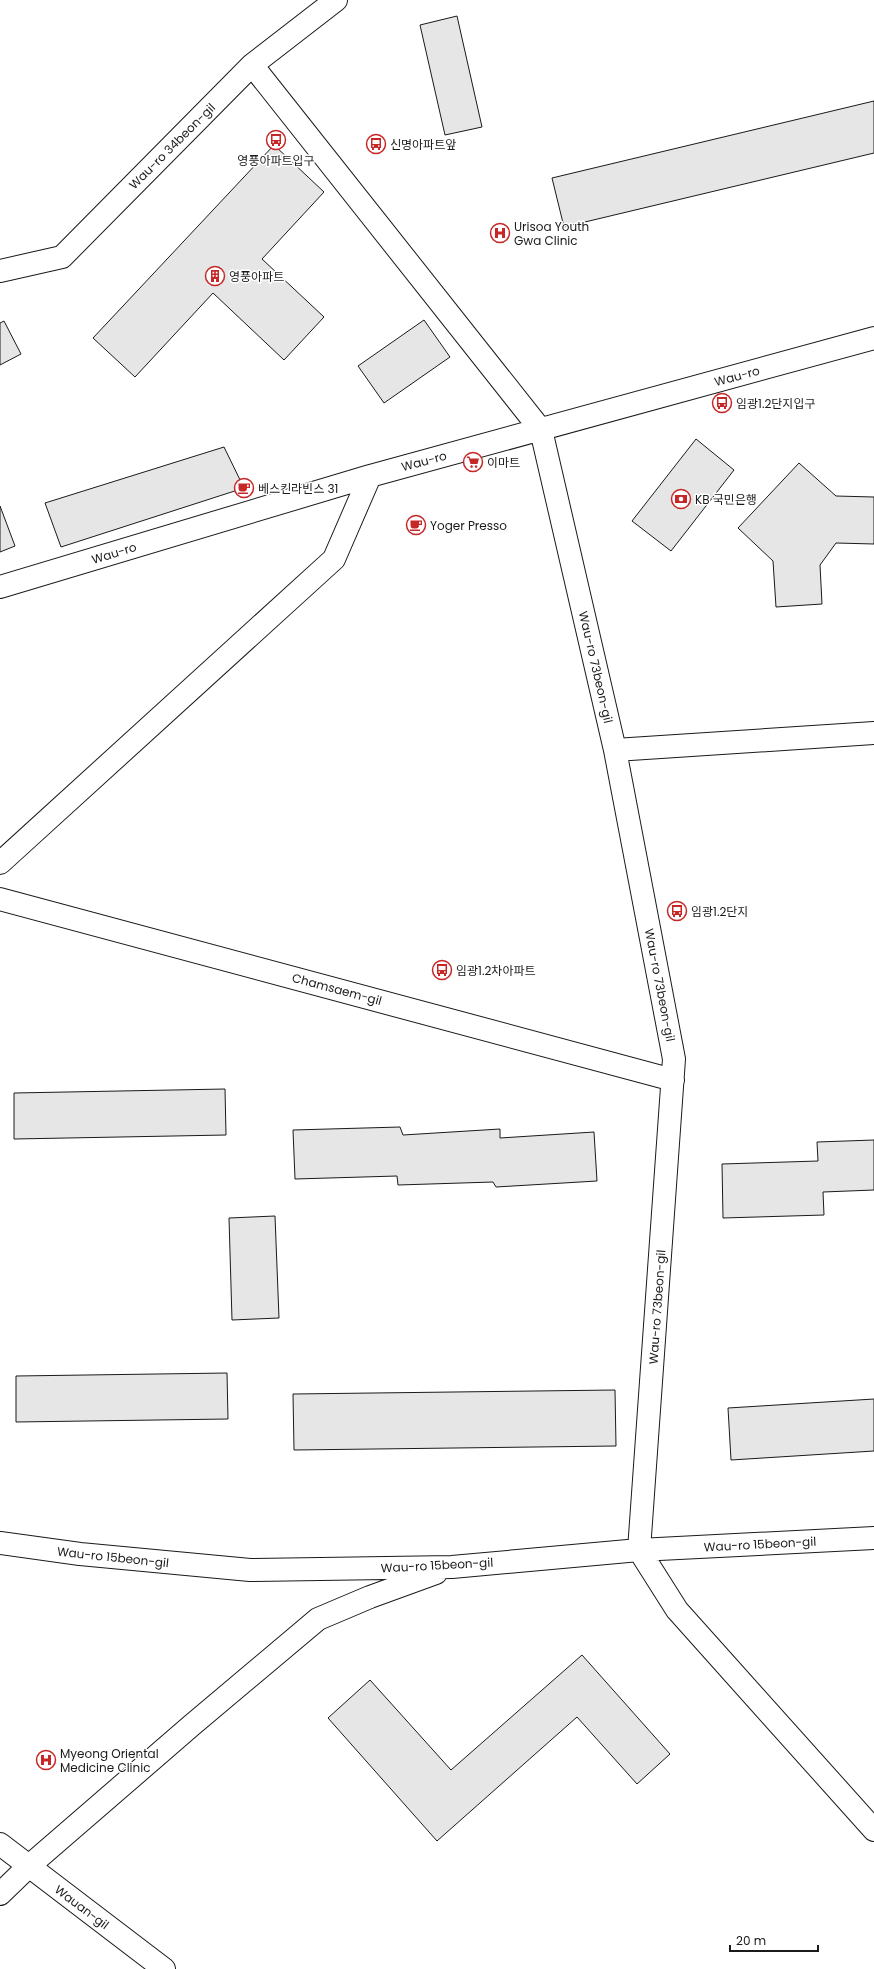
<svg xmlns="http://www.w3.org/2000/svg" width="874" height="1969" font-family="Poppins,'Noto Sans KR',sans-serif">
  <rect width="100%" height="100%" fill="#fff"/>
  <path fill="#e6e6e6" stroke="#1a1a1a" d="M 457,16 L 482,127 L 445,135 L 420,25 Z
    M 874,101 L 874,153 L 564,227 L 552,178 Z
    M 274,145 L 324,192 L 262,259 L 324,317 L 284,360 L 213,293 L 135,377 L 93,338 Z
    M 424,320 L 450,357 L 384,403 L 358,366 Z
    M 4,321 L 21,354 L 0,365 L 0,323 Z
    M 696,439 L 734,470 L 671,551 L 632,521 Z
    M 224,447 L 244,488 L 61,547 L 45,503 Z
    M 799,463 L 836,496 L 874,497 L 874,544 L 836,543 L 820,565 L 822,604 L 776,607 L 773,561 L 738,528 Z
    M 0,506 L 15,546 L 0,552 Z
    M 225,1089 L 226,1135 L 14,1139 L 14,1093 Z
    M 400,1127 L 403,1135 L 500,1129 L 500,1138 L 594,1132 L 597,1181 L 496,1187 L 493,1182 L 398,1185 L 397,1176 L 295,1179 L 293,1130 Z
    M 874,1140 L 874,1190 L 823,1192 L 824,1215 L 723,1218 L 722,1164 L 818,1161 L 817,1142 Z
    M 275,1216 L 279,1318 L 232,1320 L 229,1218 Z
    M 227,1373 L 228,1419 L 16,1422 L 16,1376 Z
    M 615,1390 L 616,1446 L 294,1450 L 293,1394 Z
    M 874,1399 L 874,1451 L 731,1460 L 728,1408 Z
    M 582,1655 L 670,1754 L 637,1784 L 577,1717 L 437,1841 L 328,1718 L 370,1680 L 451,1770 Z"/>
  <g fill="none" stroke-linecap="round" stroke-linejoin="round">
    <defs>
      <path id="minor" d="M 252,65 L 541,430 L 615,750 L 674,1059 L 639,1550 L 677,1610 L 874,1830
        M 0,271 L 62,257 L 252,65 L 336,0
        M 0,587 L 370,476 L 874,338
        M 615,750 L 874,733
        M 0,863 L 334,559 L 370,476
        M 0,899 L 673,1080
        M 0,1543 L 80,1554 L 250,1570 L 452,1567 L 639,1550 L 874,1538
        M 0,1844 L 164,1969
        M 0,1894 L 29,1866 L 192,1725 L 318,1619 L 370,1597 L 436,1573"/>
    </defs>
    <use href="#minor" stroke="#1a1a1a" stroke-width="24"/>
    <use href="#minor" stroke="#fff" stroke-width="22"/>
  </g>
  <defs>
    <symbol id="bus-ring" viewBox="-11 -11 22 22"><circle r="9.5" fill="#fff" stroke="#c62828" stroke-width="1.5"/><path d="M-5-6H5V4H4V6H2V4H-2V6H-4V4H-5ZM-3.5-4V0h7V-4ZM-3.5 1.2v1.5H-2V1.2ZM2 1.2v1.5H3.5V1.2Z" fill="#c62828"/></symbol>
    <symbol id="hospital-ring" viewBox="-11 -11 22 22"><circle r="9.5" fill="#fff" stroke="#c62828" stroke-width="1.5"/><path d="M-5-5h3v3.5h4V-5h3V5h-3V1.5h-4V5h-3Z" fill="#c62828"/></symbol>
    <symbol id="building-ring" viewBox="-11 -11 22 22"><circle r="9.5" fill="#fff" stroke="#c62828" stroke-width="1.5"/><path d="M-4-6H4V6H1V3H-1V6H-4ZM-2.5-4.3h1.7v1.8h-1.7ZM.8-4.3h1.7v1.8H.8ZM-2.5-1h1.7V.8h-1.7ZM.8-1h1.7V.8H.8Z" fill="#c62828"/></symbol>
    <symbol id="supermarket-ring" viewBox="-11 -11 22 22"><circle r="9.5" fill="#fff" stroke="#c62828" stroke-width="1.5"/><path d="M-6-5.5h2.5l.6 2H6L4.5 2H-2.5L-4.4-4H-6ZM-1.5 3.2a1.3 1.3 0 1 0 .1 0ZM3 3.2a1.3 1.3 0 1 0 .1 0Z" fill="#c62828"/></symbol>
    <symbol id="cafe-ring" viewBox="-11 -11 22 22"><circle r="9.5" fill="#fff" stroke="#c62828" stroke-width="1.5"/><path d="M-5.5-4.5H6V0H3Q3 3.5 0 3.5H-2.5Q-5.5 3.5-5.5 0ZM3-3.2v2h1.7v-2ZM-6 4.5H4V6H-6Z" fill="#c62828"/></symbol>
    <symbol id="bank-ring" viewBox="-11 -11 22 22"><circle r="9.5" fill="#fff" stroke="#c62828" stroke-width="1.5"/><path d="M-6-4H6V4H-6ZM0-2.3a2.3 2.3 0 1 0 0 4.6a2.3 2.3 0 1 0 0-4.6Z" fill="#c62828"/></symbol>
  </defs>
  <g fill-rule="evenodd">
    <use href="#bus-ring" x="265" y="129" width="22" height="22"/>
    <use href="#bus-ring" x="365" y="133" width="22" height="22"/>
    <use href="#hospital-ring" x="489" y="222" width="22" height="22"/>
    <use href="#building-ring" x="204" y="265" width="22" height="22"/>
    <use href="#bus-ring" x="711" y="392" width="22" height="22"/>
    <use href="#supermarket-ring" x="462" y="451" width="22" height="22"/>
    <use href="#cafe-ring" x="233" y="477" width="22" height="22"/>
    <use href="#bank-ring" x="670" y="488" width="22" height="22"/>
    <use href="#cafe-ring" x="405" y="514" width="22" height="22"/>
    <use href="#bus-ring" x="666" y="900" width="22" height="22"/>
    <use href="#bus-ring" x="431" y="959" width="22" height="22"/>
    <use href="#hospital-ring" x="35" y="1749" width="22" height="22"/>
  </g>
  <g text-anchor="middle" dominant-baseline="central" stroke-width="3" stroke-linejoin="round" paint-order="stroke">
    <g font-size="12" fill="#1a1a1a" stroke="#fff" text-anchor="start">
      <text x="390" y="144">신명아파트앞</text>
      <text x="276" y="160" text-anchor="middle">영풍아파트입구</text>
      <text x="514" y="226">Urisoa Youth<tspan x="514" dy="14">Gwa Clinic</tspan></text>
      <text x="229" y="276">영풍아파트</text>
      <text x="736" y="403">임광1.2단지입구</text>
      <text x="487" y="462">이마트</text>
      <text x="258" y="488">베스킨라빈스 31</text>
      <text x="695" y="499">KB 국민은행</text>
      <text x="430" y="525">Yoger Presso</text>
      <text x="691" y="911">임광1.2단지</text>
      <text x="456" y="970">임광1.2차아파트</text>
      <text x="60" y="1753">Myeong Oriental<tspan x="60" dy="14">Medicine Clinic</tspan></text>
    </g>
    <g font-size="12" fill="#1a1a1a" stroke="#fff">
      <text transform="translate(172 146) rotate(-45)">Wau-ro 34beon-gil</text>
      <text transform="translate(737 376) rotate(-15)">Wau-ro</text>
      <text transform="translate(424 461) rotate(-15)">Wau-ro</text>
      <text transform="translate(114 553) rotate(-17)">Wau-ro</text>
      <text transform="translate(596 667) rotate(77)">Wau-ro 73beon-gil</text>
      <text transform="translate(660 985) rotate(79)">Wau-ro 73beon-gil</text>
      <text transform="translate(337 989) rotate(15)">Chamsaem-gil</text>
      <text transform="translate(657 1307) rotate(-86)">Wau-ro 73beon-gil</text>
      <text transform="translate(760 1544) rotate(-3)">Wau-ro 15beon-gil</text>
      <text transform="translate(113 1557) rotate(6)">Wau-ro 15beon-gil</text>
      <text transform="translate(437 1565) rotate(-3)">Wau-ro 15beon-gil</text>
      <text transform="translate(82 1907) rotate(37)">Wauan-gil</text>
    </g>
  </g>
  <path d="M730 1945v6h88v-6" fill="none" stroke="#1a1a1a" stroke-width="2"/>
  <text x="736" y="1945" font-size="12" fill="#1a1a1a" stroke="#ffffff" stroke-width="3" paint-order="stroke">20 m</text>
</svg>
